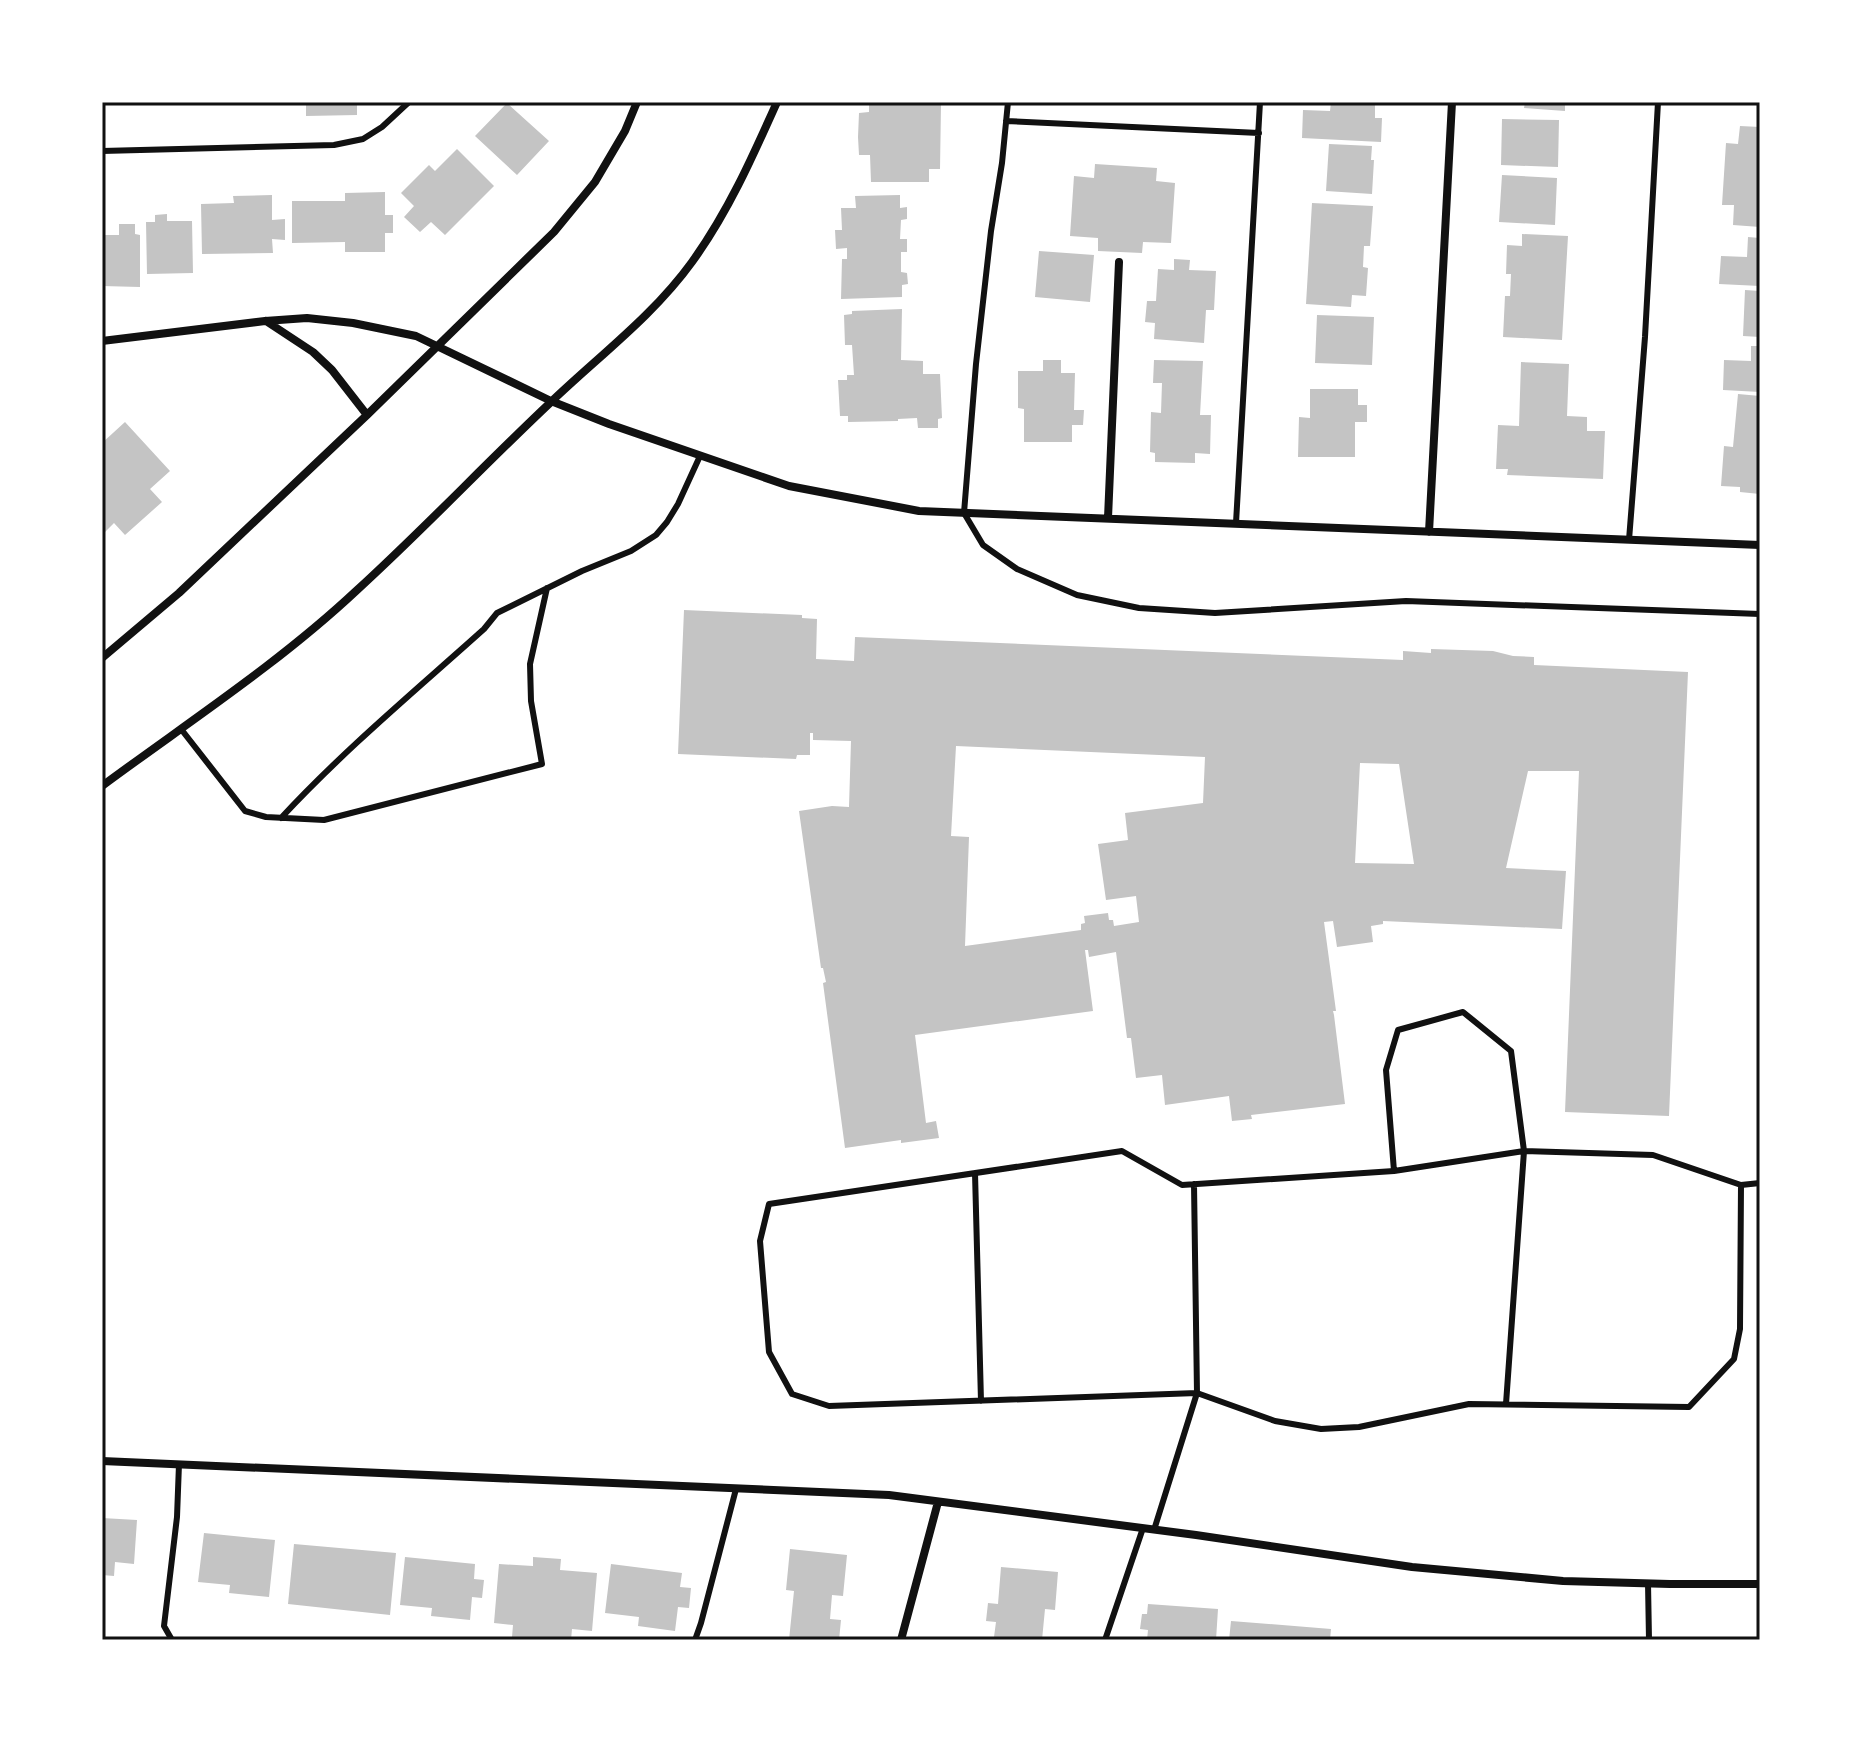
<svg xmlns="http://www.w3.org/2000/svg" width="1862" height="1742" font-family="Overpass,sans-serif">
  <rect width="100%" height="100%" fill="#fff"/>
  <path fill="#c4c4c4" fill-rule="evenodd" d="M 306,102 L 357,102 L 357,115 L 306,116 Z
    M 869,102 L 941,103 L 940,169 L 929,169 L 929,182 L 871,182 L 870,155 L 859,155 L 858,137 L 859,113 L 869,112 Z
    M 1331,102 L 1375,102 L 1375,118 L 1382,118 L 1381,142 L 1302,138 L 1303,110 L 1330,111 Z
    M 1525,102 L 1565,102 L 1565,111 L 1524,108 Z
    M 507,103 L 549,141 L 517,175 L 475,136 Z
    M 1502,119 L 1559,120 L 1558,167 L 1501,165 Z
    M 1740,126 L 1760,127 L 1760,227 L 1733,225 L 1734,205 L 1722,205 L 1726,143 L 1738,144 Z
    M 1329,144 L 1372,146 L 1371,160 L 1374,160 L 1372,194 L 1326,191 Z
    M 457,149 L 494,186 L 445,235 L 431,222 L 420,232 L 404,217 L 414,206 L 401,193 L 429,165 L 435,171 Z
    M 1095,164 L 1157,168 L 1156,181 L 1175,183 L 1171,243 L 1143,242 L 1142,253 L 1098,251 L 1098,238 L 1070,236 L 1074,176 L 1094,178 Z
    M 1502,175 L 1557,178 L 1555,225 L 1499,222 Z
    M 385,192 L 385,215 L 393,215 L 393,233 L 385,233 L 385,252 L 345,252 L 345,242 L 292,243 L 292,201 L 345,201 L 345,193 Z
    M 272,195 L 272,220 L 285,219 L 285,240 L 272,239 L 273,253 L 202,254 L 201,204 L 234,203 L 233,196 Z
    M 900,195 L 900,208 L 907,207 L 907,219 L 901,220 L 900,239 L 907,239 L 907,252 L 901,252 L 901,272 L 907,273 L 908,284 L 902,285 L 902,297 L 841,299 L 842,259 L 847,259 L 847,248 L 836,249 L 835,230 L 842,230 L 841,208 L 856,208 L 855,196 Z
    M 1312,203 L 1373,206 L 1370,246 L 1364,246 L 1363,267 L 1368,268 L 1366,296 L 1352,295 L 1351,307 L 1306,304 Z
    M 167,214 L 167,221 L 192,221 L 193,273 L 147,274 L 146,222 L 155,222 L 155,215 Z
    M 119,224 L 135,224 L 135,234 L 140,235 L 140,287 L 102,286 L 102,235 L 119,235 Z
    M 1522,234 L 1568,236 L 1562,340 L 1503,337 L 1505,296 L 1510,296 L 1511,274 L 1506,274 L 1507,245 L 1522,246 Z
    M 1748,237 L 1760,238 L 1760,286 L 1719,284 L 1721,256 L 1747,257 Z
    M 1039,251 L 1094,255 L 1090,302 L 1035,297 Z
    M 1174,259 L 1190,260 L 1189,270 L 1216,271 L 1214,310 L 1206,310 L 1204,343 L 1154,339 L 1155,323 L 1145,322 L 1147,301 L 1156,301 L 1158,269 L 1174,270 Z
    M 1745,290 L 1760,291 L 1760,337 L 1743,336 Z
    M 902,309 L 901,360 L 923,361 L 923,374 L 940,374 L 942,418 L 938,419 L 938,428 L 918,428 L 917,418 L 898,419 L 898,421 L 848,422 L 848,416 L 840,416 L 838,380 L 847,380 L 847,375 L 854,375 L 852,345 L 845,345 L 844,315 L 852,314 L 852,311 Z
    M 1317,315 L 1374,317 L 1372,365 L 1315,363 Z
    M 1751,346 L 1760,346 L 1760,392 L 1723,390 L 1724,360 L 1751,361 Z
    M 1043,360 L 1061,360 L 1061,373 L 1075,373 L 1074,410 L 1084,410 L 1083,425 L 1072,425 L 1072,442 L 1024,442 L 1024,409 L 1018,408 L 1018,371 L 1043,371 Z
    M 1154,360 L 1203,361 L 1200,415 L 1211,415 L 1210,454 L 1195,453 L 1195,463 L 1155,462 L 1155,453 L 1150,452 L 1151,412 L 1161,413 L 1162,383 L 1153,383 Z
    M 1521,362 L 1569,364 L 1567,416 L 1587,417 L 1587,431 L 1605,431 L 1603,479 L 1507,475 L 1508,469 L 1496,469 L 1498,425 L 1519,426 Z
    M 1310,389 L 1358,389 L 1358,405 L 1367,405 L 1367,422 L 1355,422 L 1355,457 L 1298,457 L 1299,417 L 1310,418 Z
    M 1738,394 L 1760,396 L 1760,494 L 1740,492 L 1740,487 L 1721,486 L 1724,446 L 1733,447 Z
    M 125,422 L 170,471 L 150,489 L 162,502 L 125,535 L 114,523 L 102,535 L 102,443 Z
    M 684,610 L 802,615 L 802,618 L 817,619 L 816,659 L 854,661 L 855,637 L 1403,660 L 1403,651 L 1431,653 L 1431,649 L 1493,651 L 1513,656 L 1534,657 L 1534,665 L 1688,672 L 1669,1116 L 1565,1112 L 1579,771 L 1528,771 L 1506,868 L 1566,871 L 1562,929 L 1383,921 L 1383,924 L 1371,926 L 1373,942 L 1337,947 L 1333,921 L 1324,922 L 1336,1011 L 1333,1011 L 1334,1015 L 1345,1104 L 1251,1115 L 1252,1119 L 1232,1121 L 1229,1096 L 1165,1105 L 1162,1075 L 1136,1078 L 1131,1038 L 1127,1038 L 1116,952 L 1089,957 L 1088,950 L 1085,950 L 1093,1011 L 915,1035 L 926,1123 L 936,1121 L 939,1138 L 901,1143 L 901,1140 L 845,1148 L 823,983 L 826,982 L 823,968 L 821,968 L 799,811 L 832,806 L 849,807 L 851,741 L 813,740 L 813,733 L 810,733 L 810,755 L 797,755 L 796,759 L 678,754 ZM 956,746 L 1205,757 L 1203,803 L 1125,813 L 1128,840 L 1098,844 L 1106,900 L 1136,896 L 1139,922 L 1114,926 L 1113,920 L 1109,920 L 1108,913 L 1084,916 L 1085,923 L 1081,924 L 1081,930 L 965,946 L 969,837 L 951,836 ZM 1360,763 L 1399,764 L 1414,864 L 1355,863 Z
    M 102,1518 L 137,1520 L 134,1564 L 115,1562 L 114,1576 L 102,1575 Z
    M 204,1533 L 275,1540 L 269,1597 L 229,1593 L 230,1585 L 198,1582 Z
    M 294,1544 L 396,1553 L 390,1615 L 288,1604 Z
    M 790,1549 L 847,1555 L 843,1596 L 832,1595 L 830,1619 L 841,1620 L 839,1640 L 789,1640 L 794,1591 L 786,1590 Z
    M 405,1557 L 475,1564 L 474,1579 L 484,1580 L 482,1598 L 472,1597 L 470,1620 L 431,1616 L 432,1608 L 400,1605 Z
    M 533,1557 L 561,1559 L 560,1570 L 597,1573 L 592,1631 L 572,1629 L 571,1640 L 548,1640 L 512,1637 L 513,1625 L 494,1623 L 499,1564 L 533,1566 Z
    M 611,1564 L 682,1573 L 680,1587 L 691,1588 L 689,1608 L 678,1607 L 675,1631 L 638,1626 L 639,1617 L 605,1613 Z
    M 1001,1567 L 1058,1572 L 1055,1610 L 1045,1609 L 1042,1640 L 994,1637 L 996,1622 L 986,1621 L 988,1603 L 998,1604 Z
    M 1148,1604 L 1218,1609 L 1216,1640 L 1147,1640 L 1148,1630 L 1140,1629 L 1142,1614 L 1147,1614 Z
    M 1231,1621 L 1331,1629 L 1330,1640 L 1229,1640 Z"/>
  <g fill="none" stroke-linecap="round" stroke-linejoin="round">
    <path stroke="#111" stroke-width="6" d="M 1008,102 L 1002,163 L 991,231 L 976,364 L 964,513 L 983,545 L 1017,569 L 1077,595 L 1139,608 L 1215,613 L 1406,601 L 1760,614
      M 1006,121 L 1259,133
      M 102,151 L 334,145 L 363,139 L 382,127 L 409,102
      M 1236,523 L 1260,102
      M 1629,540 L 1645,337 L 1658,102
      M 181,729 L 245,811 L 266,817 L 324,820 L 542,764 L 531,701 L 530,664 L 547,588
      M 281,818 C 344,750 415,691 484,629 L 497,613 L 582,571 L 631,551 L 656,535 L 667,522 L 678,504 L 700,456
      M 1394,1171 L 1386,1070 L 1398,1030 L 1463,1012 L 1511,1051 L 1524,1151 L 1506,1404
      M 975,1173 L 981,1401
      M 1741,1185 L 1740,1329 L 1734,1359 L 1689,1407 L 1469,1404 L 1359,1427 L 1321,1429 L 1275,1421 L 1197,1393 L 829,1406 L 792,1394 L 769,1352 L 760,1241 L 769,1204 L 1122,1151 L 1182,1185 L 1394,1171 L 1524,1151 L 1653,1155 L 1741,1185 L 1760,1183
      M 1154,1530 L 1197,1393 L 1194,1184
      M 1648,1583 L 1649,1640
      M 172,1640 L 164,1626 L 177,1517 L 179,1464
      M 695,1640 L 701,1623 L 736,1489
      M 1105,1640 L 1143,1528"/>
    <path stroke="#111" stroke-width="8" d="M 266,321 L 313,352 L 332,370 L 367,415
      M 102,341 L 265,321 L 307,318 L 353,323 L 416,336 L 551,401 L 609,424 L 789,486 L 919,511 L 1760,545
      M 1108,518 L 1119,262
      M 1429,532 L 1452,102
      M 102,658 L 179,593 L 367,415 L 554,232 L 595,182 L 625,131 L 637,102
      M 102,786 C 187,723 278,664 356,591 C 423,530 485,464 551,402 C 599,356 653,316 692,262 C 728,212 752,158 777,102
      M 102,1461 L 889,1495 L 1196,1535 L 1412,1567 L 1563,1581 L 1670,1584 L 1760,1584
      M 901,1640 L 938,1502"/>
  </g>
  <rect width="1862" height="1742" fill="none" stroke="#ffffff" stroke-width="208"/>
  <rect x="104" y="104" width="1654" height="1534" fill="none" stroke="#111" stroke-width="3"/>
</svg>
